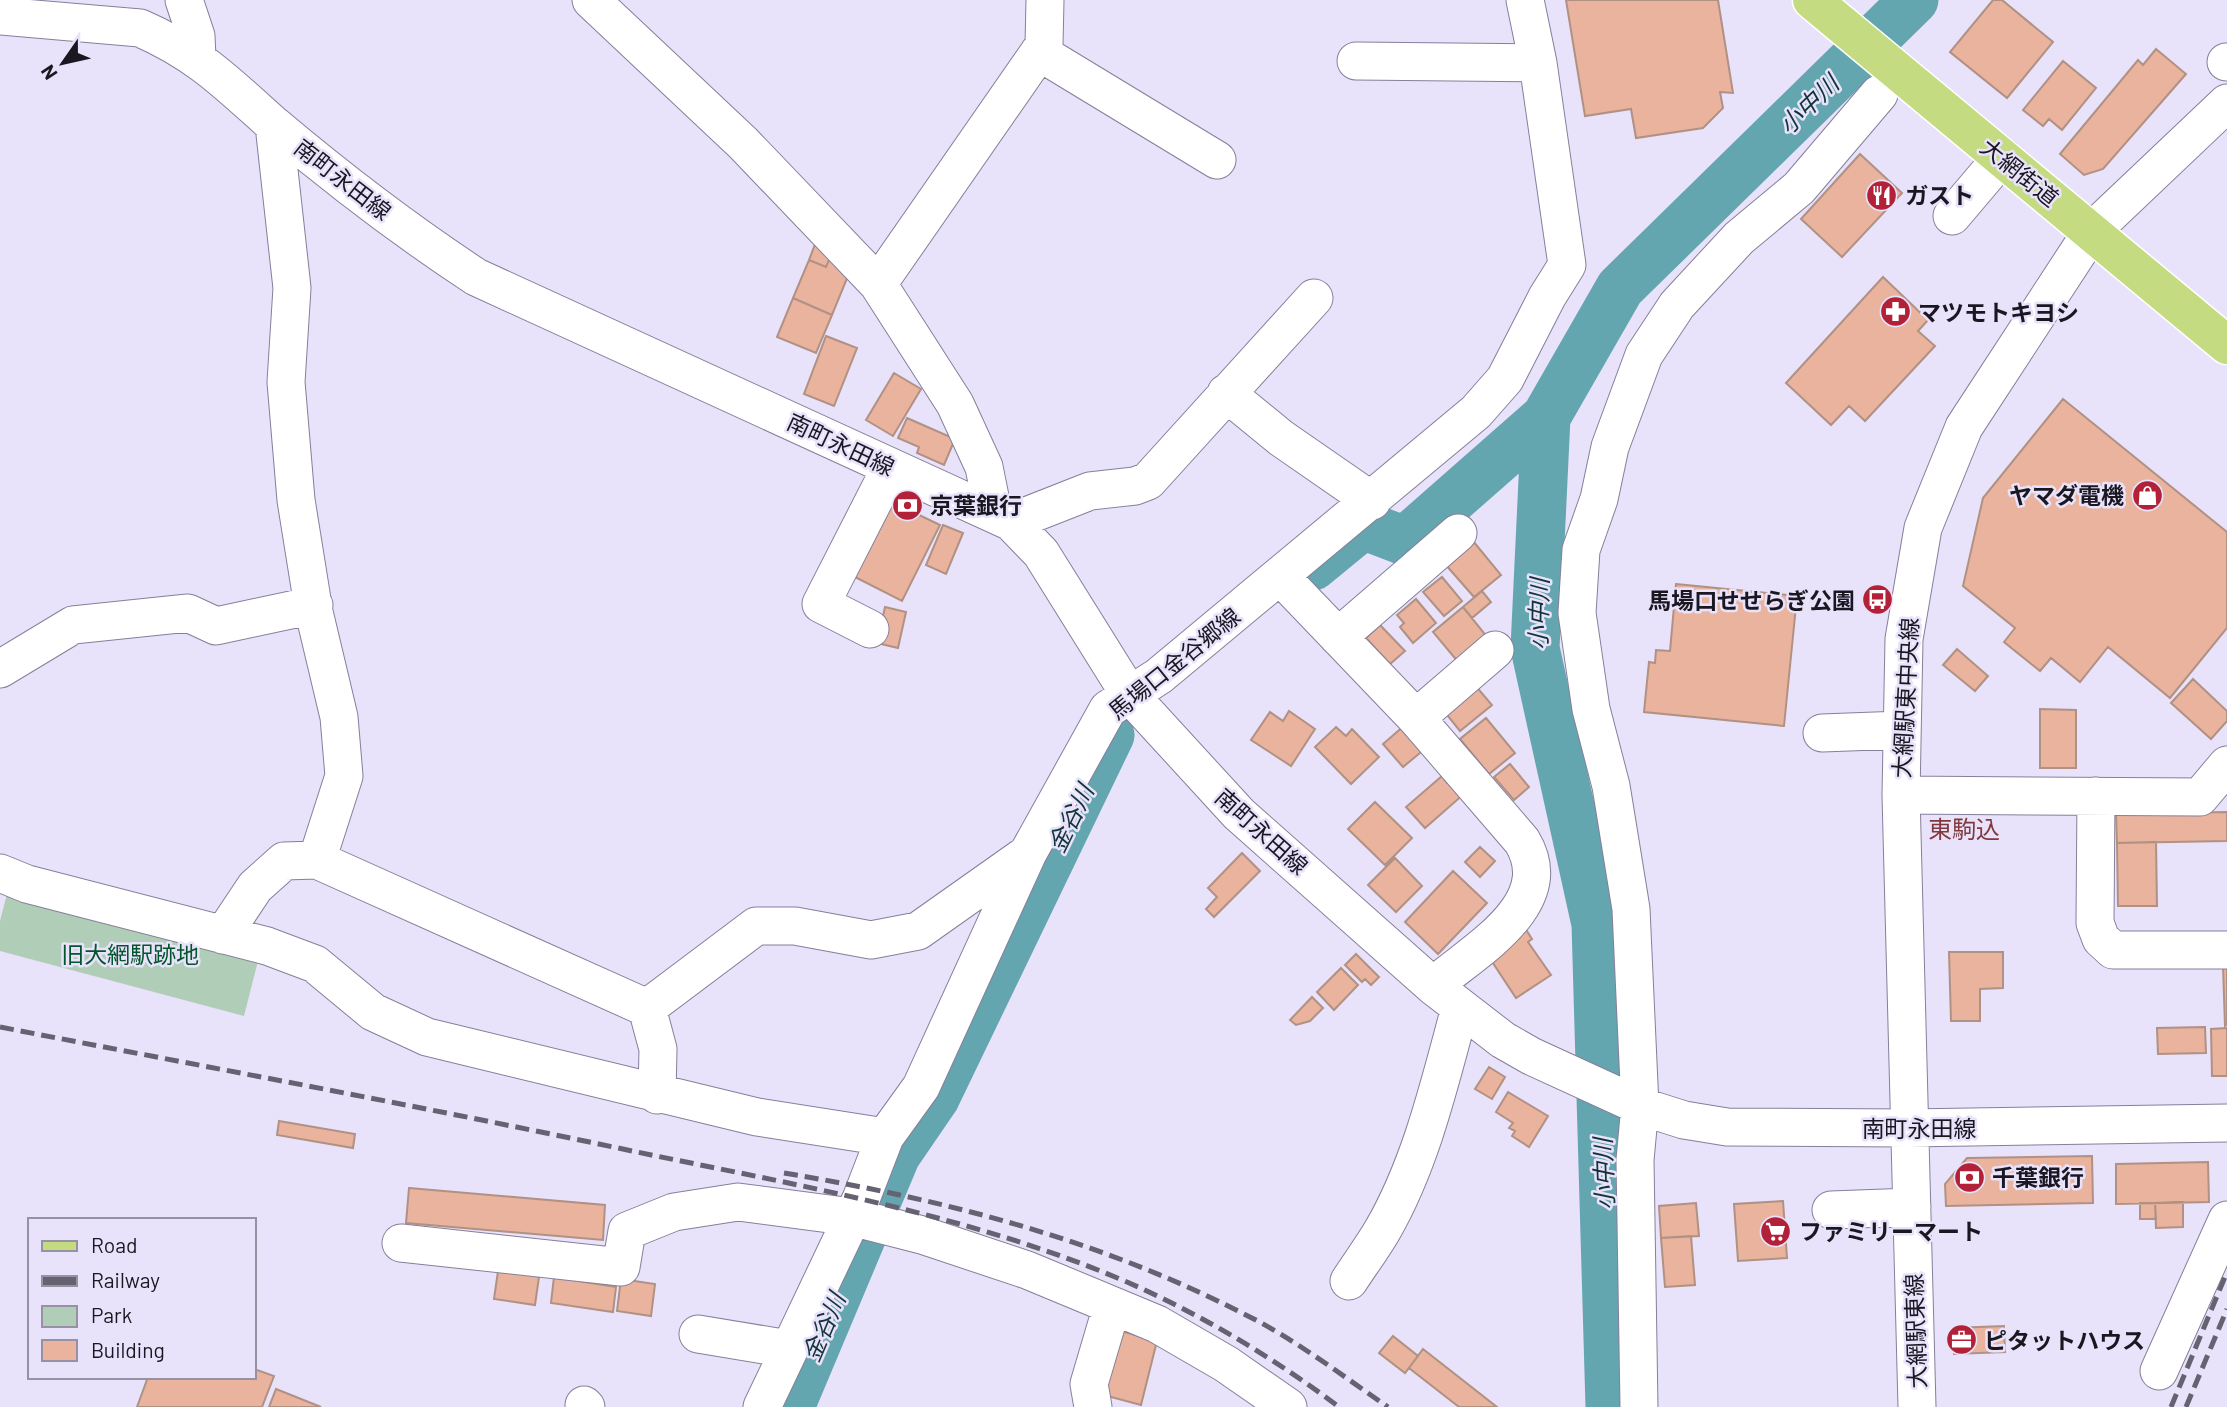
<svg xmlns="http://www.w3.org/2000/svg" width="2227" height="1407" font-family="Barlow,'Noto Sans JP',sans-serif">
  <rect width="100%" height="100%" fill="#e8e2fa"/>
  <path fill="#b0cdb8" d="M 8,890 L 259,957 L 244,1016 L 0,951 L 0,921 Z"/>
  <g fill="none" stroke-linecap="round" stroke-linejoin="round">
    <path stroke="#63a6b0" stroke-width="49" d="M 1313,566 L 1363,525 L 1405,541 L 1546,417
      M 790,1407 L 896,1155 L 935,1098 L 1110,735
      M 1610,1407 L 1596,924 L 1535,648 L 1546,417 L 1620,288 L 1914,0"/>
  </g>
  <path fill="#e9b39d" stroke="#b09184" stroke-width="2" d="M 1566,0 L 1718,0 L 1733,93 L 1720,92 L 1723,108 L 1703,128 L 1636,138 L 1631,109 L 1585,116 Z
    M 1993,0 L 2002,0 L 2053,42 L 2007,98 L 1950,52 Z
    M 2156,49 L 2186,74 L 2103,169 L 2084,175 L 2060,154 L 2138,60 L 2143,65 Z
    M 2063,61 L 2096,88 L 2062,130 L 2049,119 L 2043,126 L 2023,110 Z
    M 1860,154 L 1902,193 L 1842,257 L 1801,219 Z
    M 817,239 L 835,246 L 826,267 L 809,260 Z
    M 835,246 L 850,271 L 832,315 L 793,298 L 809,260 L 826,267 Z
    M 1883,277 L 1928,320 L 1918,331 L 1935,346 L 1865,421 L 1849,406 L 1831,425 L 1786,383 Z
    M 793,298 L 832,315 L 816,353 L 777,337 Z
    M 826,336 L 857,348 L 834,406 L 804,394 Z
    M 894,373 L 921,389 L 893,436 L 866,420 Z
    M 2063,399 L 2227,532 L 2227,628 L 2170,698 L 2108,647 L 2080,682 L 2051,658 L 2040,671 L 2004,642 L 2015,628 L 1963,586 L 1983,498 Z
    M 907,418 L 955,439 L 944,465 L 917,453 L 919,447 L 898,438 Z
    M 901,496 L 919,505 L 915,513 L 940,525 L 902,601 L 851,575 L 889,500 L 897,504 Z
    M 943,525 L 963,533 L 946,574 L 926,565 Z
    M 1473,541 L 1501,575 L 1474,597 L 1445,564 Z
    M 1442,577 L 1462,601 L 1444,616 L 1423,592 Z
    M 1676,584 L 1797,596 L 1784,726 L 1644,712 L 1649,662 L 1655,663 L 1656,650 L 1670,651 Z
    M 1482,591 L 1491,602 L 1472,618 L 1463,607 Z
    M 1416,599 L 1436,623 L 1413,643 L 1400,627 L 1404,623 L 1397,615 Z
    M 885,607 L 906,612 L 898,648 L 877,643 Z
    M 1463,607 L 1488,638 L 1459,663 L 1433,632 Z
    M 1380,625 L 1405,651 L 1390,664 L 1366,638 Z
    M 1957,649 L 1988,676 L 1975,691 L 1943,665 Z
    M 2193,679 L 2227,711 L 2227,721 L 2211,739 L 2171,703 Z
    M 1474,684 L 1492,705 L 1460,731 L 1443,710 Z
    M 2040,709 L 2076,710 L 2076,768 L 2040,768 Z
    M 1289,711 L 1315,729 L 1291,766 L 1251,740 L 1270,712 L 1283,721 Z
    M 1486,718 L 1515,753 L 1489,774 L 1460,739 Z
    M 1405,725 L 1426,748 L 1403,767 L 1383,744 Z
    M 1336,727 L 1346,736 L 1352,729 L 1379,757 L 1351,784 L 1315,747 Z
    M 1510,764 L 1529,787 L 1514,800 L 1494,777 Z
    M 1442,776 L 1447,783 L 1453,779 L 1465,793 L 1425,828 L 1406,807 Z
    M 1375,802 L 1412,838 L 1385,865 L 1348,829 Z
    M 2227,812 L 2227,841 L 2117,843 L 2116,814 Z
    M 2156,842 L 2157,906 L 2118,906 L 2117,843 Z
    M 1480,847 L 1495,861 L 1480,877 L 1465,862 Z
    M 1242,853 L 1260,871 L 1214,917 L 1206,909 L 1217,897 L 1208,888 Z
    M 1395,858 L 1422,886 L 1396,912 L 1368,885 Z
    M 1453,871 L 1487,903 L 1438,954 L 1405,922 Z
    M 1525,928 L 1532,939 L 1528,942 L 1551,975 L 1516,998 L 1487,954 Z
    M 1949,952 L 2003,952 L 2003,988 L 1980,989 L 1980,1021 L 1951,1021 Z
    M 1356,954 L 1379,977 L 1371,985 L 1365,979 L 1362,982 L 1345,965 Z
    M 2223,966 L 2227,966 L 2227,1025 L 2225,1026 Z
    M 1341,968 L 1358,985 L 1334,1010 L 1317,992 Z
    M 1312,997 L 1323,1008 L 1310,1021 L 1296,1025 L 1290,1020 Z
    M 2205,1027 L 2206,1053 L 2158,1054 L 2157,1028 Z
    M 2227,1028 L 2227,1076 L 2212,1076 L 2211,1029 Z
    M 1489,1067 L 1505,1077 L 1492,1099 L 1475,1089 Z
    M 1508,1092 L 1548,1116 L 1529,1147 L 1512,1136 L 1515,1131 L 1509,1128 L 1513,1123 L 1496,1112 Z
    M 279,1121 L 355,1134 L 353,1148 L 277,1135 Z
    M 2092,1156 L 2093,1203 L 1946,1206 L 1945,1184 L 1967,1158 Z
    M 2208,1162 L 2209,1202 L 2116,1204 L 2116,1164 Z
    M 409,1188 L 605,1205 L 603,1240 L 406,1223 Z
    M 1783,1201 L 1787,1258 L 1738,1261 L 1734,1204 Z
    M 2183,1202 L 2183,1227 L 2156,1228 L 2155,1203 Z
    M 1696,1203 L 1699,1236 L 1661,1238 L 1659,1206 Z
    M 2140,1203 L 2155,1203 L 2156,1219 L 2140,1219 Z
    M 1691,1236 L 1695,1285 L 1665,1287 L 1661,1238 Z
    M 499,1264 L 540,1270 L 535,1305 L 494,1299 Z
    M 554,1277 L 616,1287 L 613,1312 L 551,1303 Z
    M 621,1279 L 655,1284 L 651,1316 L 617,1311 Z
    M 2004,1326 L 2005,1352 L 1954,1354 L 1953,1328 Z
    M 1117,1330 L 1157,1341 L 1141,1405 L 1100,1394 Z
    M 1393,1336 L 1418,1356 L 1405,1373 L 1379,1353 Z
    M 1423,1349 L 1497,1407 L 1459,1407 L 1409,1368 Z
    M 254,1369 L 274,1376 L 262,1407 L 137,1407 L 148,1377 L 254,1377 Z
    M 276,1389 L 321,1407 L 269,1407 Z"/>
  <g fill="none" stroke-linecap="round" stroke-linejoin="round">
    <defs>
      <path id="minor" d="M 184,0 L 196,36 L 197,57
        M 591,0 L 743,143 L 878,284 L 955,404 L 984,467 L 993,512
        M 0,16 L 140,28 C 198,53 228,84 274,125 C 338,179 406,231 476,277 L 1011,522 L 1041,553 L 1129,694 L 1239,814 L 1433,986 L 1503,1040 L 1531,1056 L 1640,1106 L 1684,1120 L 1727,1127 L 1908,1128 L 2227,1123
        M 1039,52 L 1217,160
        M 1356,61 L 1538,63
        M 2226,62 L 2227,62
        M 274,125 L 292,288 L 286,382 L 296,500 L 314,612 L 339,717 L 344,776 L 317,860
        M 1952,216 L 2002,157
        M 878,284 L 1044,45 L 1045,0
        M 1226,393 L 1281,438 L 1372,501
        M 1011,522 L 1090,491 L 1135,486 L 1148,481 L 1314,298
        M 1281,577 L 1416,718 L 1522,841 C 1560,904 1475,950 1433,986
        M 870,629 L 821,604 L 891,467
        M 1338,637 L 1458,533
        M 0,669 L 73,625 L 188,613 L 216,626 L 314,605
        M 1416,718 L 1495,650
        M 1822,733 L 1902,730
        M 1901,795 L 2200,797 L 2227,765
        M 2096,796 L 2095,923 L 2101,939 L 2113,950 L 2227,950
        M 0,873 L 27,884 L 267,946 L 315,964 L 373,1012 L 427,1037 L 757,1117 L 885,1137
        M 223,935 L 255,887 L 284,861 L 317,860 L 647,1008 L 658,1049 L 657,1095
        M 647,1008 L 756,926 L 795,926 L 871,940 L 918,931 L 1027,854
        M 1831,1210 L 1912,1207
        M 401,1243 L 621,1267 L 627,1231 L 674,1212 L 738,1202 L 852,1217 L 922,1235 L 1027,1270 L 1157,1324 L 1226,1364 L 1288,1407
        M 1349,1281 C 1360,1264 1372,1248 1382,1231 C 1421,1164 1440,1082 1460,1008
        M 698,1334 L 789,1349
        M 2159,1371 L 2227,1220
        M 584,1405 L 586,1407
        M 762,1407 L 861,1199 L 885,1137 L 921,1087 L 1028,853 L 1108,709 L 1159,676 L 1476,412 L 1505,379 L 1547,297 L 1567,265 L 1538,63 L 1525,0
        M 1093,1407 L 1089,1384 L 1112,1306
        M 1639,1407 L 1635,1160 L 1640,1106 L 1631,909 L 1611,786 L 1591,709 L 1577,613 L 1581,550 L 1599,499 L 1610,447 L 1644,355 L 1677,305 L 1739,238 L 1799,188 L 1879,94
        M 1917,1407 L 1901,795 L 1904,639 L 1923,528 L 1964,427 L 2092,231 L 2227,103"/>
      <path id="major" d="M 1812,0 L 2227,345"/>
    </defs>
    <use href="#minor" stroke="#867f9a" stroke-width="39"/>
    <use href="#major" stroke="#fff" stroke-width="41"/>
    <use href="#minor" stroke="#fff" stroke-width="37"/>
    <use href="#major" stroke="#c5db82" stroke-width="38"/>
    <path stroke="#676272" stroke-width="5" stroke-dasharray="14 7" stroke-linecap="butt" d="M 0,1027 C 212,1068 425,1107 637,1152 C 801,1186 971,1215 1127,1282 C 1202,1315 1274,1358 1339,1407
      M 784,1173 C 942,1199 1097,1239 1240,1312 C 1292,1337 1340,1374 1388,1407
      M 2171,1407 L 2227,1272
      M 2186,1407 L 2227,1309"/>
  </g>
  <defs>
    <symbol id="restaurant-disc" viewBox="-11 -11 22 22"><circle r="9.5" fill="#b32138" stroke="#e8e2fa"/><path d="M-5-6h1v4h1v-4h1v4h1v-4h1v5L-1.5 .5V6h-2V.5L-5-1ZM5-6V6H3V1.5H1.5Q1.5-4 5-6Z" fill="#fff"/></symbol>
    <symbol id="pharmacy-disc" viewBox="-11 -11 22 22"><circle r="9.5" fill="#b32138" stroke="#e8e2fa"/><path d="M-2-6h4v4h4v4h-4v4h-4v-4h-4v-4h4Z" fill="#fff"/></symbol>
    <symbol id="shop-disc" viewBox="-11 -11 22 22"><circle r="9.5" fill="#b32138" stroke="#e8e2fa"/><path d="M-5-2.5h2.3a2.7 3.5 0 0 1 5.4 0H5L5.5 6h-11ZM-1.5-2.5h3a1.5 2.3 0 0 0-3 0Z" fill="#fff"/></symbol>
    <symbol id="bank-disc" viewBox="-11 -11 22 22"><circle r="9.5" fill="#b32138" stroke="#e8e2fa"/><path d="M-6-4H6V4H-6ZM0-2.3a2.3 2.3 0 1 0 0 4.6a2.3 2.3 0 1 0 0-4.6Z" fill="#fff"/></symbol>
    <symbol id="bus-disc" viewBox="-11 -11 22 22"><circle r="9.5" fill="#b32138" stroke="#e8e2fa"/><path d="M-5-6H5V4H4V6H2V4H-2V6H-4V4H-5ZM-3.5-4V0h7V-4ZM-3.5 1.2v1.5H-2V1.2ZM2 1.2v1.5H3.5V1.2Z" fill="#fff"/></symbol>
    <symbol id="supermarket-disc" viewBox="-11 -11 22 22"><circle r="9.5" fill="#b32138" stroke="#e8e2fa"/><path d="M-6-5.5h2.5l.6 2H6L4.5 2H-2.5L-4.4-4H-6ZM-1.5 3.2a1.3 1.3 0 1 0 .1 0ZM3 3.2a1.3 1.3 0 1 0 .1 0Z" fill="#fff"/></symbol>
    <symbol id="office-disc" viewBox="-11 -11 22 22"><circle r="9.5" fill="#b32138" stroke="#e8e2fa"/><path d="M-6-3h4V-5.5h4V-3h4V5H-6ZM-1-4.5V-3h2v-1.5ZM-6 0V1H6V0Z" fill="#fff"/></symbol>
  </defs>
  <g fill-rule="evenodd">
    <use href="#restaurant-disc" x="1864" y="178" width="35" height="35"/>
    <use href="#pharmacy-disc" x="1878" y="294" width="35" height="35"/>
    <use href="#shop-disc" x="2130" y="478" width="35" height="35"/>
    <use href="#bank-disc" x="890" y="488" width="35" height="35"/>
    <use href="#bus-disc" x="1860" y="582" width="35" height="35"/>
    <use href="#bank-disc" x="1952" y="1160" width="35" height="35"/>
    <use href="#supermarket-disc" x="1758" y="1214" width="35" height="35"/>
    <use href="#office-disc" x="1944" y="1322" width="35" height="35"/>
  </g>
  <g text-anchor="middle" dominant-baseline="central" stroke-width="5" stroke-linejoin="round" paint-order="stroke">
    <g font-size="23" fill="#1a1721" stroke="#e8e2fa">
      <text transform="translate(2020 172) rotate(39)">大網街道</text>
      <text transform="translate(343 179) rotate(38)">南町永田線</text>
      <text transform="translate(841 444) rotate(25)">南町永田線</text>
      <text transform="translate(1174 663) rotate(-39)">馬場口金谷郷線</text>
      <text transform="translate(1905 698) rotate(-87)">大網駅東中央線</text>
      <text transform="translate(1262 831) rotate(42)">南町永田線</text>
      <text x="1919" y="1128">南町永田線</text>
      <text transform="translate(1915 1331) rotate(-92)">大網駅東線</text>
    </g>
    <g font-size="23" font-weight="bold" fill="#1a1721" stroke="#e8e2fa" text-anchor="start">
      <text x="1905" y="195">ガスト</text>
      <text x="1918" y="312">マツモトキヨシ</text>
      <text x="2124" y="495" text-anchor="end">ヤマダ電機</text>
      <text x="930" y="505">京葉銀行</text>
      <text x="1855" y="600" text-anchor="end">馬場口せせらぎ公園</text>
      <text x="1992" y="1177">千葉銀行</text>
      <text x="1799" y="1231">ファミリーマート</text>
      <text x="1984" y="1340">ピタットハウス</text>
    </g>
    <g font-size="23" fill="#03562c" stroke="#e8e2fa">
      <text x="130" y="954">旧大網駅跡地</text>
    </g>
    <g font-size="24" font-style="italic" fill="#123439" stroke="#e8e2fa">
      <text transform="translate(1808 104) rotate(-44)">小中川</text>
      <text transform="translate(1538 614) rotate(-89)">小中川</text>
      <text transform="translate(1070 818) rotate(-64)">金谷川</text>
      <text transform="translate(1603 1174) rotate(-92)">小中川</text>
      <text transform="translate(823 1327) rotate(-67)">金谷川</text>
    </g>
    <g font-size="24" fill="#81393d" stroke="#e8e2fa">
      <text x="1964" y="828">東駒込</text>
    </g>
  </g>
  <rect x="28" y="1218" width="228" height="161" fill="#e8e2fa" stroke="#9691a3" stroke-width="2"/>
  <rect x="42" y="1241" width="35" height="10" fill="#c5db82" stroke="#9691a3" stroke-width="2"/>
  <text x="91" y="1253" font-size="21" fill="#1a1721">Road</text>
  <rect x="42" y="1276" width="35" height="10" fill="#676272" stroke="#9691a3" stroke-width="2"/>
  <text x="91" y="1288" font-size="21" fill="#1a1721">Railway</text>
  <rect x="42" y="1306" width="35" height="21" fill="#b0cdb8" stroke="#9691a3" stroke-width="2"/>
  <text x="91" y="1323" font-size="21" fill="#1a1721">Park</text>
  <rect x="42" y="1340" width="35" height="21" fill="#e9b39d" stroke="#9691a3" stroke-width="2"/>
  <text x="91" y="1358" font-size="21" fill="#1a1721">Building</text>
  <g transform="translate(63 63) rotate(236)" stroke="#e8e2fa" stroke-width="5" paint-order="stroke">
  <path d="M0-5L12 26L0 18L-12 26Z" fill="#1a1721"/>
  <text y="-10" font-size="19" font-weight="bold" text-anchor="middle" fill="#1a1721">N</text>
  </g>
</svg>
